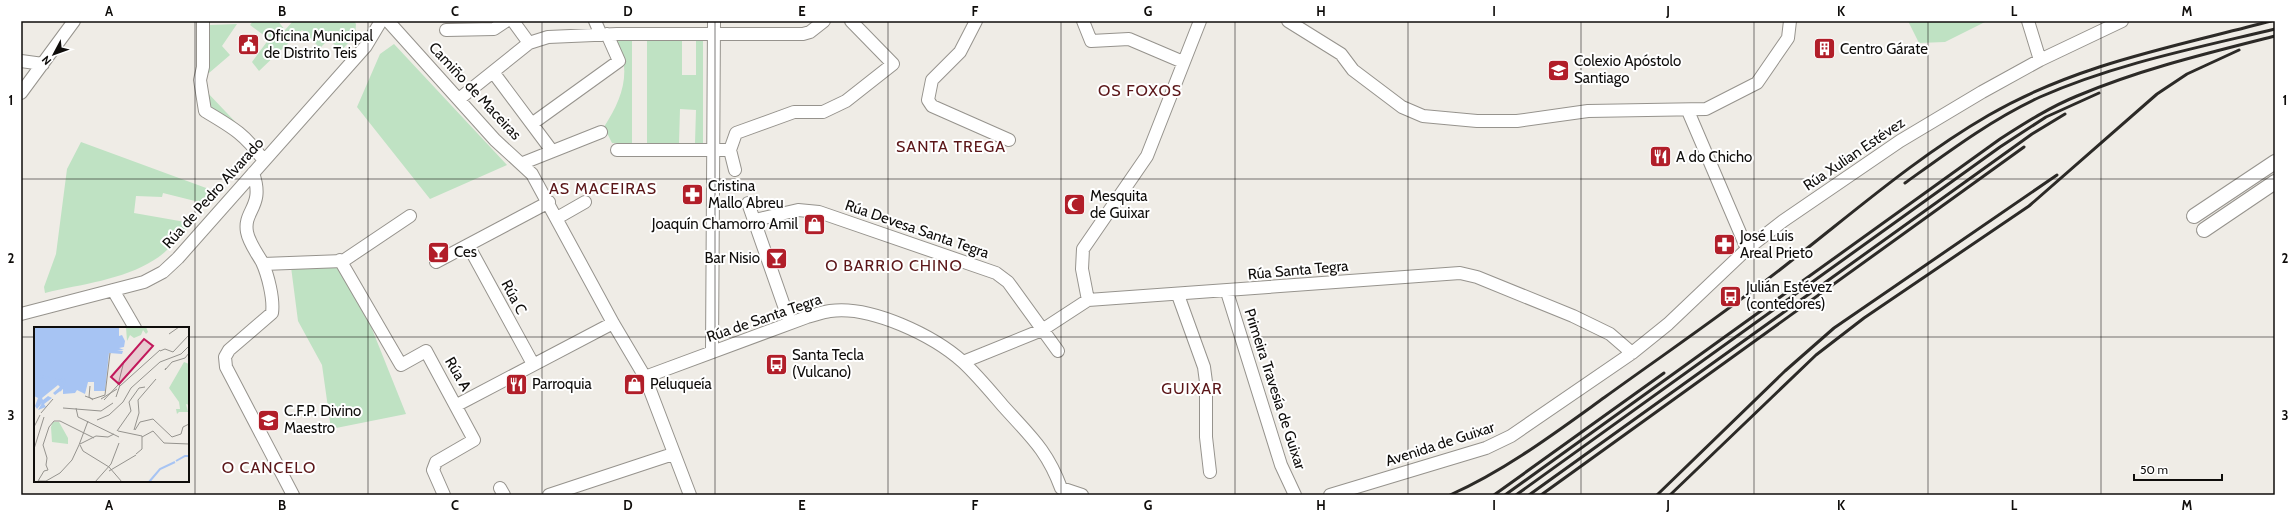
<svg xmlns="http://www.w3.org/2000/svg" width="2296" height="516" font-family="Cabin,sans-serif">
  <rect width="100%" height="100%" fill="#efece6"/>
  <path fill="#bfe2c3" d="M 253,21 L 278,21 L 285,30 L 293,21 L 354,21 L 356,24 L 355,35 L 341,51 L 329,39 L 320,48 L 302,30 L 259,71 L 252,62 L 269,39 L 250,25 Z
    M 1908,21 L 1987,21 L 1945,42 L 1919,43 Z
    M 237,24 L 222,46 L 230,55 L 209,73 L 210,25 Z
    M 682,40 L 682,75 L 696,75 L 696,41 L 703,40 L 703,143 L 695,143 L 696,110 L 680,109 L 679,143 L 647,143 L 647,41 Z
    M 617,41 L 632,41 L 632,143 L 612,143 L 604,127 C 622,99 632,73 617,41 Z
    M 394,44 L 507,165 L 430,199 L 357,107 L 380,54 Z
    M 205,90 L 244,131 L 207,109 Z
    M 81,142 L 217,192 L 207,204 L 163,193 L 162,197 L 136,196 L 134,213 L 191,223 C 180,236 169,251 154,260 C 123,280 81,284 45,293 L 44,287 L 56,254 L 67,169 Z
    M 346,264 L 406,414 L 331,429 L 322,365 L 298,321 L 291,267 Z"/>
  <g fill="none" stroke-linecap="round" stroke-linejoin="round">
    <defs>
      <path id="minor" d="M 203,21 L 203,67 L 200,80 L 205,111 C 232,127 245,134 264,161
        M 388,21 L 495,140 L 532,174 L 613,323 L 645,377 L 690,495
        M 513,21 L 529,43
        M 595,21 L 601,35
        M 976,21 L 960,52 L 932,80 L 928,100 L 932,106 L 1009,140
        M 1083,21 L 1091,41 L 1129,39 L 1183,62
        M 1288,21 L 1341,54 L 1353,70 L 1402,107 L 1423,116 L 1477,121 L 1517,121 L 1588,111 L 1706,109 L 1757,83 L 1788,38 L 1790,21
        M 2028,21 L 2040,60
        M 446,30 L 494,29 L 506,21
        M 21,61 L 43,64
        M 493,72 L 552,151
        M 21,93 L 74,21
        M 459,99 L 529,43 L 548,37 L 617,34 L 803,34 L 810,32 L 824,21
        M 1688,111 L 1747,249
        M 533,123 L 619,61 L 607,34
        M 617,150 L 730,150 L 736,133 L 794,112 L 823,112 L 846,101 L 893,64 L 851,21
        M 730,150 L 735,170
        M 523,163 L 601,132
        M 253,173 C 265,207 243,210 247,232 C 249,243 257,253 262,262 C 268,275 274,299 272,313 L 229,350 L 225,357 L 226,367 L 293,495
        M 748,203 L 790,323
        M 557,218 L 585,202
        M 755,220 L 798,210 L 819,212 L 996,273 L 1008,282 L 1058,351
        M 468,245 L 533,364
        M 340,260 L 401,365 L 426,351 L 474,440 L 436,462 L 433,470 L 444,495
        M 436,262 L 549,202
        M 263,264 L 343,261 L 410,216
        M 113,290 L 135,328
        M 1227,292 L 1281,465 L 1295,495
        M 1178,295 L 1204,367 L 1206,382 L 1206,437 L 1210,472
        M 1088,300 L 1082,269 L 1083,249 L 1147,156 L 1200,21
        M 21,314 L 144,282 L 163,272 L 178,258 L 366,46 L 381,21
        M 712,352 L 714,21
        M 963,362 L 1042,330 L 1088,300 L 1460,273 L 1477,277 L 1573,316 L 1610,334 L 1632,353
        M 645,377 L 807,317 C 815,315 823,312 830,311 C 871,305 934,336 963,362 C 978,376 991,392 1004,407 C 1030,436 1047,450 1061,488
        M 457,405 L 613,323
        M 500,488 L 504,495
        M 1061,488 L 1082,495
        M 549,495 L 673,454
        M 1330,495 L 1486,448 L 1511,436 L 1632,353 L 1668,324 L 1747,249 L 1783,221 L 1900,141 L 1982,92 L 2040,60 L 2122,21"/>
      <path id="tertiary" d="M 2194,216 L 2275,162
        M 2204,230 L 2275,182"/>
    </defs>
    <use href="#minor" stroke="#96938d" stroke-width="14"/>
    <use href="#tertiary" stroke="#96938d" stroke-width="16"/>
    <use href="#minor" stroke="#fff" stroke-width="12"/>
    <use href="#tertiary" stroke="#fff" stroke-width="14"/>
    <path stroke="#2c2a27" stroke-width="3" d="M 1905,183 C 1948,152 1992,119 2040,97 C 2115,64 2196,48 2275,29
      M 1450,495 C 1506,470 1555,433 1605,397 C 1667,352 1731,309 1791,261 C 1855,211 1918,156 1989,115 C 2077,64 2173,47 2271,21
      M 1494,495 L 1664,373
      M 1505,495 L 2000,139 C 2025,123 2050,107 2077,96 C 2141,69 2208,53 2275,36
      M 1516,495 L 2000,147 L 2046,117 L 2099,93
      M 1529,495 L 2032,134 L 2065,114
      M 1541,495 L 2024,147
      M 1657,495 L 1785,371 L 1834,328 L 2057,175
      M 1670,495 L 1816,355 L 1864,318 L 2029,206 L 2157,94 L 2187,74 L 2239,50"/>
  </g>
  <path fill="none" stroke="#0f0d0b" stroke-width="1" stroke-opacity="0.55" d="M 195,21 L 195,495M 368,21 L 368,495M 542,21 L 542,495M 715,21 L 715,495M 888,21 L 888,495M 1061,21 L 1061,495M 1235,21 L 1235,495M 1408,21 L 1408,495M 1581,21 L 1581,495M 1754,21 L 1754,495M 1928,21 L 1928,495M 2101,21 L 2101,495M 21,179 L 2275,179M 21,337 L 35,337M 188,337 L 2275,337"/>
  <defs>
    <symbol id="civic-square" viewBox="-11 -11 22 22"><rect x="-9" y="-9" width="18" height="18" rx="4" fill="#b11e29" stroke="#fff"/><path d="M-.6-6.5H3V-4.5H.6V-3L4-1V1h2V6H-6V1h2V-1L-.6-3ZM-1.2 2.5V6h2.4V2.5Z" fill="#fff"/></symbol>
    <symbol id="building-square" viewBox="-11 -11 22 22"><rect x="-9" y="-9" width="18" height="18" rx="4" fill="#b11e29" stroke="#fff"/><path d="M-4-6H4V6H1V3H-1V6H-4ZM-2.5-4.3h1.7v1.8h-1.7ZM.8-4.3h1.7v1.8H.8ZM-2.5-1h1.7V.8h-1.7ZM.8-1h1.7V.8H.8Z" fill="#fff"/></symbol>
    <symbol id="school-square" viewBox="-11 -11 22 22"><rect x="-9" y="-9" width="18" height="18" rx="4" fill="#b11e29" stroke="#fff"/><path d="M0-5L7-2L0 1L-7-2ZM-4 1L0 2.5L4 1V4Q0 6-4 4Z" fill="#fff"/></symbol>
    <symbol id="restaurant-square" viewBox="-11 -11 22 22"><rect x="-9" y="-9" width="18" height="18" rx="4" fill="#b11e29" stroke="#fff"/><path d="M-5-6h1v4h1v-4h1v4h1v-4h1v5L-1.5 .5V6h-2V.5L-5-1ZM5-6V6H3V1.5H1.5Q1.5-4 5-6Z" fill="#fff"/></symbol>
    <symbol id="pharmacy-square" viewBox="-11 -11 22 22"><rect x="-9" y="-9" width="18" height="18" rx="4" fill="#b11e29" stroke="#fff"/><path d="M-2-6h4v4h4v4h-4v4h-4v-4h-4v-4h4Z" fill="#fff"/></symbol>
    <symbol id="mosque-square" viewBox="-11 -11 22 22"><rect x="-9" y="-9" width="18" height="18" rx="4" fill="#b11e29" stroke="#fff"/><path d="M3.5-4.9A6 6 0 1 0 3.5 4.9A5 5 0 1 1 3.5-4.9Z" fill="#fff"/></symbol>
    <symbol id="shop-square" viewBox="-11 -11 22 22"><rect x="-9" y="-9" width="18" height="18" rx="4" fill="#b11e29" stroke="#fff"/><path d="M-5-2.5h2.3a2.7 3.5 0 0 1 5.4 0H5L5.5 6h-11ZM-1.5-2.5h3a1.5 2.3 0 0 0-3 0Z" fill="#fff"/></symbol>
    <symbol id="bar-square" viewBox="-11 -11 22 22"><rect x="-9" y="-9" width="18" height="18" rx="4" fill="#b11e29" stroke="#fff"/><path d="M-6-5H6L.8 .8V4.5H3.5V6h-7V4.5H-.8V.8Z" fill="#fff"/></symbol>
    <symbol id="bus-square" viewBox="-11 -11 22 22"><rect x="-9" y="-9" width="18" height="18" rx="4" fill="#b11e29" stroke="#fff"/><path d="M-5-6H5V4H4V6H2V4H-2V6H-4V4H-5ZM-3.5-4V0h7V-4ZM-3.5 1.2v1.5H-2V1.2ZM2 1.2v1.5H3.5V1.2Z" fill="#fff"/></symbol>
  </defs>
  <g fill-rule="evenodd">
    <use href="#civic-square" x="236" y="32" width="25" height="25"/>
    <use href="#building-square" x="1812" y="36" width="25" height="25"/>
    <use href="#school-square" x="1546" y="58" width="25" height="25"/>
    <use href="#restaurant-square" x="1648" y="144" width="25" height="25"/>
    <use href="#pharmacy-square" x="680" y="182" width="25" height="25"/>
    <use href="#mosque-square" x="1062" y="192" width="25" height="25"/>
    <use href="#shop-square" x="802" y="212" width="25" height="25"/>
    <use href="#pharmacy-square" x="1712" y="232" width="25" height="25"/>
    <use href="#bar-square" x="426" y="240" width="25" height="25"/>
    <use href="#bar-square" x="764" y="246" width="25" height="25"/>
    <use href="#bus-square" x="1718" y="284" width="25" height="25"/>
    <use href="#bus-square" x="764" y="352" width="25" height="25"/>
    <use href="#restaurant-square" x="504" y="372" width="25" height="25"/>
    <use href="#shop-square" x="622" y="372" width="25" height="25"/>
    <use href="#school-square" x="256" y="408" width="25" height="25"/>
  </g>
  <g text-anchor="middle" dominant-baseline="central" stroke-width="4" stroke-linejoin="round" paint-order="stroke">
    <g font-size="15" fill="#0f0d0b" stroke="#fff" text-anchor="start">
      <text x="264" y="36">Oficina Municipal<tspan x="264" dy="17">de Distrito Teis</tspan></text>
      <text x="1840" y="49">Centro Gárate</text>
      <text x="1574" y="61">Colexio Apóstolo<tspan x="1574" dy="17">Santiago</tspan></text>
      <text x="1676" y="157">A do Chicho</text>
      <text x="708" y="186">Cristina<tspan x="708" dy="17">Mallo Abreu</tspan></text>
      <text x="1090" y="196">Mesquita<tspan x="1090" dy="17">de Guixar</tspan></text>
      <text x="798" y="224" text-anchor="end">Joaquín Chamorro Amil</text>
      <text x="1740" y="236">José Luis<tspan x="1740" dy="17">Areal Prieto</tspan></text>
      <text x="454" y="252">Ces</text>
      <text x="760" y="258" text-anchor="end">Bar Nisio</text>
      <text x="1746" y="287">Julián Estévez<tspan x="1746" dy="17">(contedores)</tspan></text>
      <text x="792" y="355">Santa Tecla<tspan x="792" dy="17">(Vulcano)</tspan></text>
      <text x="532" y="384">Parroquia</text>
      <text x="650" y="384">Peluqueía</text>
      <text x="284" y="411">C.F.P. Divino<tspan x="284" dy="17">Maestro</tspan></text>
    </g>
    <g font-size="15" fill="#0f0d0b" stroke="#fff">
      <text transform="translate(475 91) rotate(47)">Camiño de Maceiras</text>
      <text transform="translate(1854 154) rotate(-34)">Rúa Xulian Estévez</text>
      <text transform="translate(213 193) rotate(-48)">Rúa de Pedro Alvarado</text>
      <text transform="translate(917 229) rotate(19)">Rúa Devesa Santa Tegra</text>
      <text transform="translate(1298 270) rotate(-5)">Rúa Santa Tegra</text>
      <text transform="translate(514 297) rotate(62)">Rúa C</text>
      <text transform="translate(764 318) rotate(-19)">Rúa de Santa Tegra</text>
      <text transform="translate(458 374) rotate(60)">Rúa A</text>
      <text transform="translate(1275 389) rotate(72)">Primeira Travesía de Guixar</text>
      <text transform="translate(1440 444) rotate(-18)">Avenida de Guixar</text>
    </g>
    <g font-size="16" letter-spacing="1" fill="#5b1618" stroke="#fff">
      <text x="1140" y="90">OS FOXOS</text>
      <text x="951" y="146">SANTA TREGA</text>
      <text x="603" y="188">AS MACEIRAS</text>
      <text x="894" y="265">O BARRIO CHINO</text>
      <text x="1192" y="388">GUIXAR</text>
      <text x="269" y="467">O CANCELO</text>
    </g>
  </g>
  <g transform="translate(34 327)">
    <rect width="155" height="155" fill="#efece6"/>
    <path d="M 92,0 L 112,0 L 114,5 L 112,7 L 109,3 L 107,8 L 100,11 L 96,8 L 93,14 ZM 150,35 L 155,37 L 155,78 L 152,77 L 154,85 L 145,85 L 143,87 L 142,82 L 146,82 L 145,75 L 135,61 ZM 19,95 L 25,95 L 34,111 L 34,117 L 18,115 L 17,100 Z" fill="#bfe2c3"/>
    <path d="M 0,0 L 85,0 L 85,9 L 88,8 L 91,14 L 90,20 L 85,21 L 90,23 L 83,23 L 89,24 L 88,27 L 75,26 L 71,64 L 60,64 L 60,55 L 54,55 L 51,67 L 43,63 L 41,66 L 29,67 L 29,62 L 21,68 L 19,66 L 26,60 L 24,58 L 8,71 L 9,73 L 14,69 L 18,71 L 10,77 L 12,80 L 4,83 L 8,76 L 3,82 L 1,79 L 4,71 L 0,69 Z" fill="#a7c4f3"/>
    <path fill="none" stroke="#a7c4f3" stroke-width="2" d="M 0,18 L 31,54 L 26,64M 0,48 L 29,54M 0,52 L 30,54 L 26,62M 142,134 L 151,129 L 155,129M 115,155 L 126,142 L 141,135"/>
    <path fill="none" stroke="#95938e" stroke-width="1" d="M 135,7 L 145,0M 126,24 L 131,22 L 139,25 L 155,8M 132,41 L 131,43 L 138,35 L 151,31 L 155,26M 56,59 L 55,70 L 59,73M 86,59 L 126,23M 51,69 L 59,72 L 71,68 L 76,26M 82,70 L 86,58M 67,72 L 83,62M 70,73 L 84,58 L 90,34 L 96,28M 29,81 L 67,84 L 79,76M 42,81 L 44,90 L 85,110M 97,84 L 95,75 L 105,61 L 111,60M 7,86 L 19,72M 63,93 L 75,88 L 89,75 L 97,61 L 126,35 L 147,27 L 155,19M 0,100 L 6,88M 100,103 L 105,86 L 104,73 L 122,52M 101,103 L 106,95 L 119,92 L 138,110 L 147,107 L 149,100 L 155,97M 83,104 L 97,84M 84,104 L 108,109 L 108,122 L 102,127M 108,110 L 119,104 L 130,116 L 155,117M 46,117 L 62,109 L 74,110 L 80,107M 45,118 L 54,94M 46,118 L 49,124 L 75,140 L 88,155M 0,122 L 10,90M 77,137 L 85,116M 12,138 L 13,131 L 9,118 L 15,100 L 20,94 L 26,94 L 60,111M 75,144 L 102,128M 4,154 L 12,154 L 26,146 L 38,133 L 45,118M 4,154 L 10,144 L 14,143 L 12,138M 61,155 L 77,137"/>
    <path fill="#c2185b" fill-opacity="0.15" stroke="#c2185b" stroke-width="2" d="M 110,12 L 119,19 L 85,57 L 77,50 Z"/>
    <rect width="155" height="155" fill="none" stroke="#0f0d0b" stroke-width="2"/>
  </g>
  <rect width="2296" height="516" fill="none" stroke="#ffffff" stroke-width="44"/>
  <g transform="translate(54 54) rotate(229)" stroke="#ffffff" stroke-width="3" paint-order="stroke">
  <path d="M0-3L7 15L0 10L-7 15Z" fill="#0f0d0b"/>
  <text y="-6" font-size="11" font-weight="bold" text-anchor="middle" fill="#0f0d0b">N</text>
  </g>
  <path d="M2134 474v6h88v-6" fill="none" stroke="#0f0d0b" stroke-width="2"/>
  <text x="2140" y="474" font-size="12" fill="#0f0d0b" stroke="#ffffff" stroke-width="3" paint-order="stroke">50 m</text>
  <rect x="22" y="22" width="2252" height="472" fill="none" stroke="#0f0d0b" stroke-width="1.5"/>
  <g font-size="13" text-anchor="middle" font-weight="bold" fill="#0f0d0b">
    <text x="109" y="16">A</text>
    <text x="282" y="16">B</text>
    <text x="455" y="16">C</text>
    <text x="628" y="16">D</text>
    <text x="802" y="16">E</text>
    <text x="975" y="16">F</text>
    <text x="1148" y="16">G</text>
    <text x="1321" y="16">H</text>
    <text x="1494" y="16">I</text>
    <text x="1668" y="16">J</text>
    <text x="1841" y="16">K</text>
    <text x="2014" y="16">L</text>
    <text x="2187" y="16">M</text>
    <text x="11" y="105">1</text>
    <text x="2285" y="105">1</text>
    <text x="11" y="263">2</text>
    <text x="2285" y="263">2</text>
    <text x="11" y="420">3</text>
    <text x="2285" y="420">3</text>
    <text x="109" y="510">A</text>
    <text x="282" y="510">B</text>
    <text x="455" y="510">C</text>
    <text x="628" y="510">D</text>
    <text x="802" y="510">E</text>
    <text x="975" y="510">F</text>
    <text x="1148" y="510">G</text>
    <text x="1321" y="510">H</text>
    <text x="1494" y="510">I</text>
    <text x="1668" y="510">J</text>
    <text x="1841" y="510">K</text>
    <text x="2014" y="510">L</text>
    <text x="2187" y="510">M</text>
  </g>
</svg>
